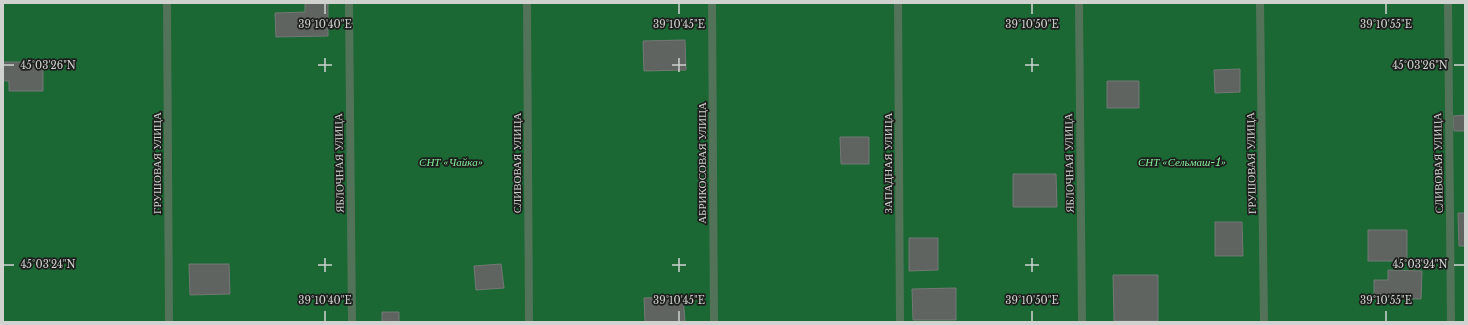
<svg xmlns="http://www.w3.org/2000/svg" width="1468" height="325" font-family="'Libre Baskerville',serif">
  <rect width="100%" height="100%" fill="#343834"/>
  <path fill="#1b6834" d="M 3,3 L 1465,3 L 1465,322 L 3,322 Z"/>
  <path fill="#5f6460" stroke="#737874" d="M 305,3 L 328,3 L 328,36 L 276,37 L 275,13 L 305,12 Z
    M 685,40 L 686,70 L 644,71 L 643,41 Z
    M 3,62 L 43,62 L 43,91 L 9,91 L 9,81 L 3,81 Z
    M 1240,69 L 1240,92 L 1215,93 L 1214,70 Z
    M 1107,81 L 1139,81 L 1139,108 L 1107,108 Z
    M 1465,115 L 1465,131 L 1454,131 L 1453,116 Z
    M 840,137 L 869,137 L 869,164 L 841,164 Z
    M 1013,174 L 1056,174 L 1057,207 L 1013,207 Z
    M 1458,213 L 1465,213 L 1465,246 L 1459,246 Z
    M 1215,222 L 1242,222 L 1243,256 L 1215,256 Z
    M 1368,230 L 1407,230 L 1407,261 L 1368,261 Z
    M 909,238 L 938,238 L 938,270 L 909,271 Z
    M 189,264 L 229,264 L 230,294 L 190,295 Z
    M 501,264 L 504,288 L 476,290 L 474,266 Z
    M 1388,270 L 1422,271 L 1421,299 L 1374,298 L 1374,280 L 1388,280 Z
    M 1113,275 L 1158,275 L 1158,321 L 1114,321 Z
    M 956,288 L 956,320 L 913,320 L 912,289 Z
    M 683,296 L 685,322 L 645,322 L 644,298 Z
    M 382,312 L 399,312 L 399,322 L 382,322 Z"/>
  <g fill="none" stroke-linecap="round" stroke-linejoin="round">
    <path stroke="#537359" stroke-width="8" d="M 167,3 L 169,322
      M 349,3 L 352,322
      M 527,3 L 529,322
      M 712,3 L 714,322
      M 898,3 L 900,322
      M 1079,3 L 1082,322
      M 1260,3 L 1264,322
      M 1448,3 L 1451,322"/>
  </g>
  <path fill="none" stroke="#cfd2cf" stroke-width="1.5" d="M 325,4 L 325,14M 679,4 L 679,14M 1032,4 L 1032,14M 1386,4 L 1386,14M 325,58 L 325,72M 679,58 L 679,72M 1032,58 L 1032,72M 4,65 L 14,65M 318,65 L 332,65M 672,65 L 686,65M 1025,65 L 1039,65M 1454,65 L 1464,65M 325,258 L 325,272M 679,258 L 679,272M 1032,258 L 1032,272M 4,265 L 14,265M 318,265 L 332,265M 672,265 L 686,265M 1025,265 L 1039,265M 1454,265 L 1464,265M 325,311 L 325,321M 679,311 L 679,321M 1032,311 L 1032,321M 1386,311 L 1386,321"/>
  <g text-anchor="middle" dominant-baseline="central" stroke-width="3.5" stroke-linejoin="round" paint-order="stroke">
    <g font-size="11" font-style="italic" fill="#83ed9b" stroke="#1d1f1d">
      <text x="451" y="162">СНТ «Чайка»</text>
      <text x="1182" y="162">СНТ «Сельмаш-1»</text>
    </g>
    <g font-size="11" fill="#cfd2cf" stroke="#1d1f1d">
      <text transform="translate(157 163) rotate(-90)">ГРУШОВАЯ УЛИЦА</text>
      <text transform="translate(339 163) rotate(-91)">ЯБЛОЧНАЯ УЛИЦА</text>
      <text transform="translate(517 163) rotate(-90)">СЛИВОВАЯ УЛИЦА</text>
      <text transform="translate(702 163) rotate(-90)">АБРИКОСОВАЯ УЛИЦА</text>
      <text transform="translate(888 163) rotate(-90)">ЗАПАДНАЯ УЛИЦА</text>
      <text transform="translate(1069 163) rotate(-91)">ЯБЛОЧНАЯ УЛИЦА</text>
      <text transform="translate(1251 163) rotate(-91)">ГРУШОВАЯ УЛИЦА</text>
      <text transform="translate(1438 163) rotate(-91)">СЛИВОВАЯ УЛИЦА</text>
    </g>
  </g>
  <g font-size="10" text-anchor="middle" fill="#cfd2cf" stroke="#1d1f1d" stroke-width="3.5" stroke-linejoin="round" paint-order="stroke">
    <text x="325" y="28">39°10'40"E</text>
    <text x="679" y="28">39°10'45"E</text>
    <text x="1032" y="28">39°10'50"E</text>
    <text x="1386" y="28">39°10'55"E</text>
    <text x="48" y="69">45°03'26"N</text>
    <text x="1420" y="69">45°03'26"N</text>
    <text x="48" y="268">45°03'24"N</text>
    <text x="1420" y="268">45°03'24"N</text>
    <text x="325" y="304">39°10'40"E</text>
    <text x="679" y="304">39°10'45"E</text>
    <text x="1032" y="304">39°10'50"E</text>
    <text x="1386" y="304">39°10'55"E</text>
  </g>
  <rect width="1468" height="325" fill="none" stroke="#cfd2cf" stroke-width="8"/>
</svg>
